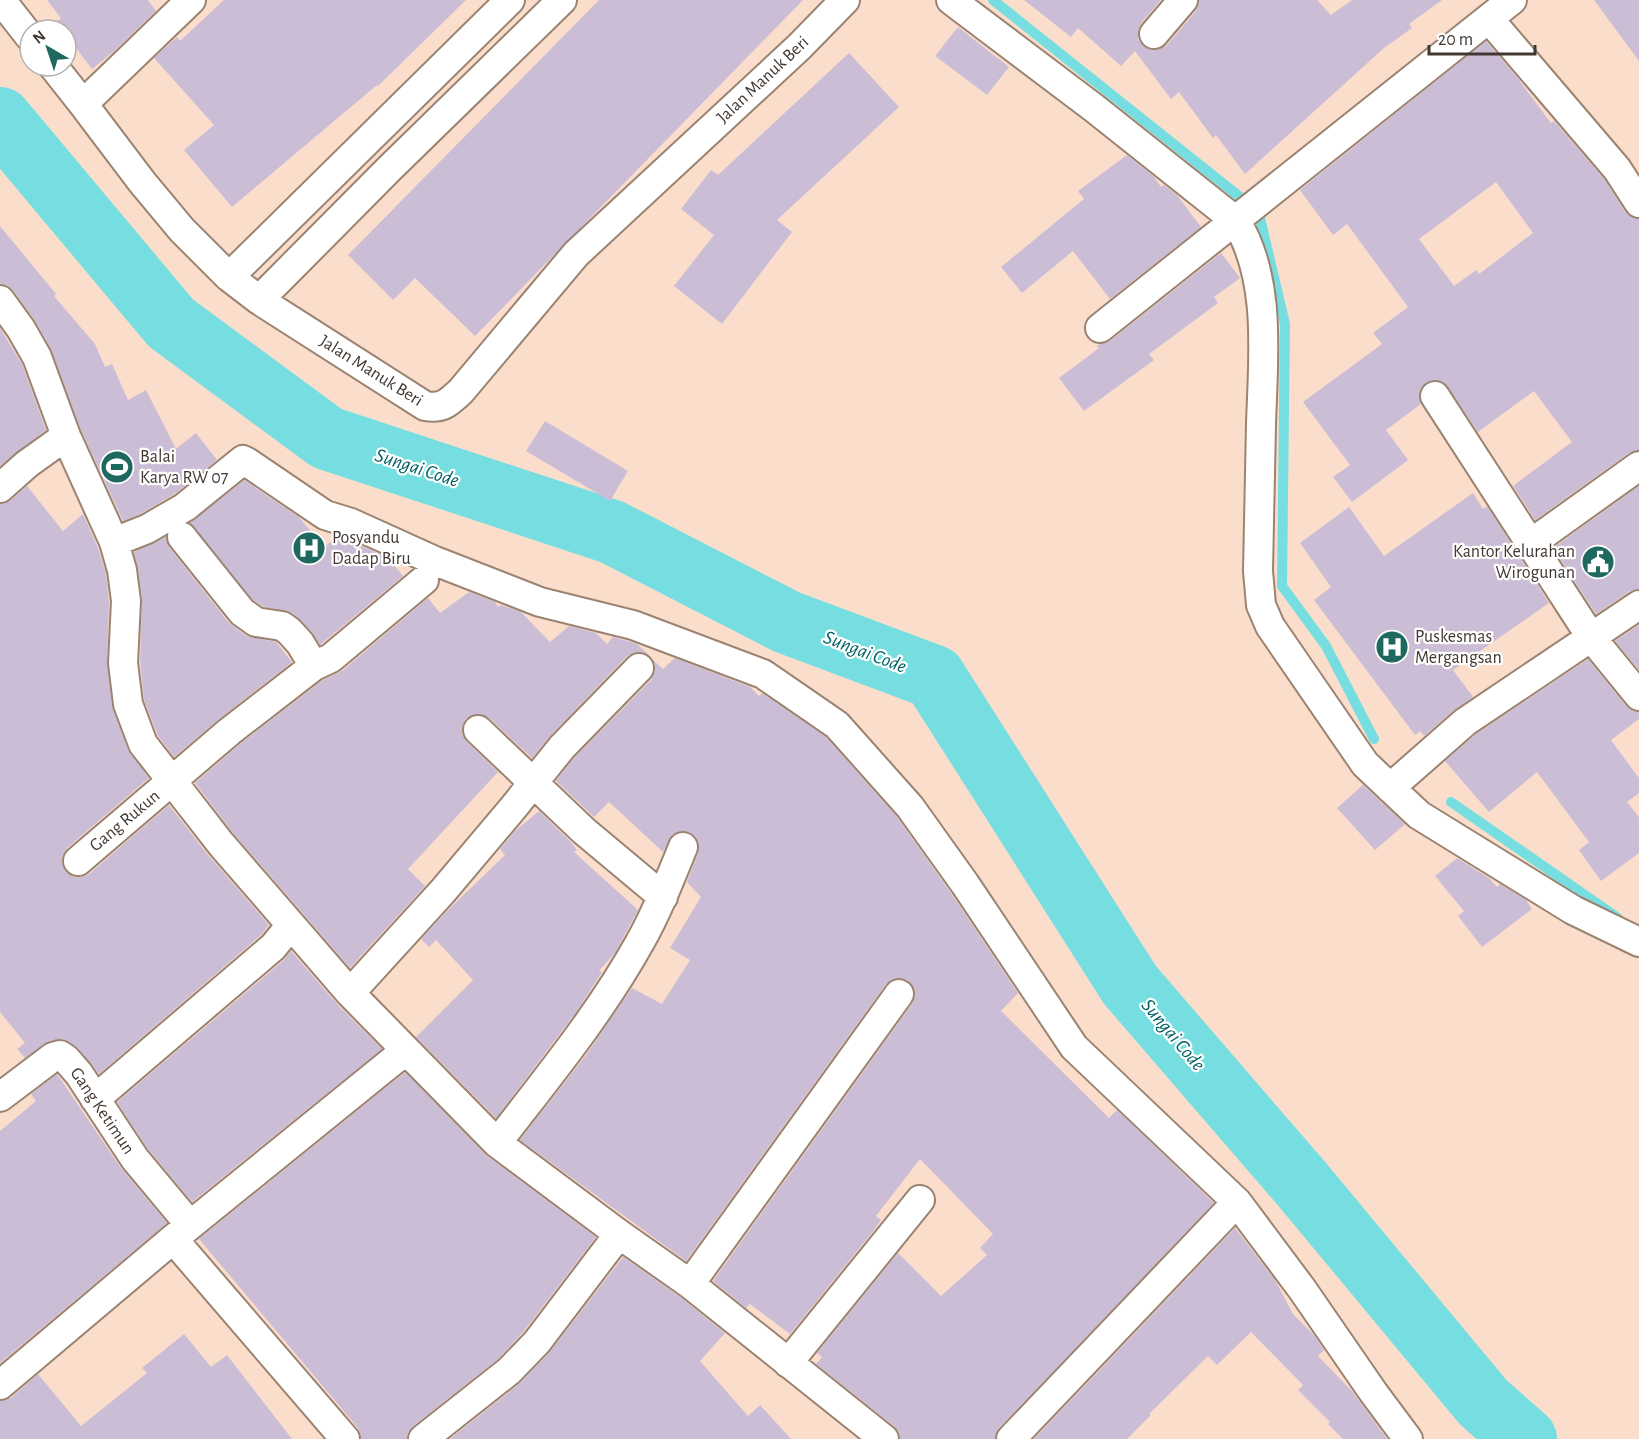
<svg xmlns="http://www.w3.org/2000/svg" width="1639" height="1439" font-family="'Alegreya Sans',sans-serif">
  <rect width="100%" height="100%" fill="#fadecb"/>
  <g fill="none" stroke-linecap="round" stroke-linejoin="round">
    <path stroke="#76dee1" stroke-width="10" d="M 993,0 L 1245,201
      M 1260,218 L 1285,324 L 1282,586 L 1326,646 L 1374,739
      M 1451,802 L 1618,918"/>
    <path stroke="#76dee1" stroke-width="64" d="M 0,119 L 171,323 L 327,438 L 612,532 L 787,622 L 934,677 L 1130,985 L 1301,1183 L 1483,1402 L 1525,1439"/>
  </g>
  <path fill="#ccbdd7" fill-rule="evenodd" d="M 47,0 L 148,0 L 156,11 L 113,52 L 92,69 L 66,35 L 66,30 L 62,30 L 56,22 L 61,18 Z
    M 224,0 L 466,0 L 378,86 L 377,85 L 232,207 L 184,150 L 214,125 L 154,58 L 177,37 L 180,41 Z
    M 599,0 L 803,0 L 475,336 L 415,278 L 393,300 L 348,255 Z
    M 1024,0 L 1161,0 L 1141,23 L 1138,30 L 1138,39 L 1143,46 L 1152,50 L 1160,49 L 1167,45 L 1196,11 L 1199,0 L 1317,0 L 1331,15 L 1352,0 L 1442,0 L 1409,24 L 1412,28 L 1384,48 L 1245,174 L 1216,135 L 1213,138 L 1179,92 L 1171,99 L 1135,51 L 1121,66 L 1078,28 L 1071,37 Z
    M 1594,0 L 1639,0 L 1639,61 Z
    M 958,27 L 1009,67 L 987,95 L 935,56 Z
    M 1486,41 L 1516,76 L 1551,123 L 1554,121 L 1604,179 L 1625,212 L 1631,217 L 1639,219 L 1639,450 L 1629,453 L 1535,520 L 1513,486 L 1572,442 L 1534,391 L 1478,432 L 1448,387 L 1443,382 L 1435,380 L 1427,382 L 1420,389 L 1419,396 L 1421,404 L 1386,430 L 1408,460 L 1352,502 L 1333,477 L 1350,465 L 1303,402 L 1382,344 L 1373,333 L 1408,307 L 1347,224 L 1333,235 L 1300,190 ZM 1496,182 L 1533,233 L 1479,274 L 1476,270 L 1454,286 L 1419,239 Z
    M 849,53 L 899,107 L 777,220 L 792,232 L 722,324 L 674,286 L 714,235 L 681,209 L 711,170 L 718,175 Z
    M 1127,155 L 1154,177 L 1161,187 L 1164,185 L 1177,195 L 1201,227 L 1110,299 L 1073,251 L 1022,293 L 1001,267 L 1084,199 L 1078,191 Z
    M 0,226 L 56,294 L 54,296 L 95,344 L 105,367 L 112,364 L 128,400 L 146,390 L 176,449 L 196,433 L 217,460 L 176,493 L 140,514 L 123,521 L 81,430 L 51,349 L 34,319 L 13,290 L 7,285 L 0,284 Z
    M 1221,253 L 1240,278 L 1214,297 L 1218,303 L 1149,354 L 1154,360 L 1084,411 L 1059,378 L 1099,348 L 1097,346 L 1100,344 L 1110,341 Z
    M 0,328 L 22,364 L 46,430 L 0,466 Z
    M 545,421 L 628,471 L 610,501 L 526,451 Z
    M 244,480 L 299,517 L 324,547 L 338,536 L 345,538 L 388,558 L 403,576 L 320,645 L 312,632 L 292,613 L 262,606 L 253,600 L 190,523 Z
    M 27,486 L 63,531 L 83,514 L 98,548 L 106,573 L 109,602 L 107,662 L 112,706 L 128,750 L 149,778 L 67,848 L 62,856 L 62,863 L 65,871 L 73,877 L 82,877 L 89,874 L 169,805 L 208,855 L 269,925 L 261,935 L 99,1074 L 78,1048 L 63,1039 L 48,1041 L 25,1058 L 17,1049 L 25,1043 L 0,1012 L 0,504 L 10,501 Z
    M 1639,486 L 1639,589 L 1630,591 L 1596,614 L 1553,548 Z
    M 1473,493 L 1483,509 L 1487,506 L 1549,603 L 1453,670 L 1473,697 L 1454,710 L 1424,736 L 1420,731 L 1415,735 L 1314,600 L 1331,587 L 1300,543 L 1349,507 L 1384,556 Z
    M 166,537 L 169,547 L 229,623 L 247,636 L 276,642 L 292,662 L 220,718 L 174,757 L 158,736 L 144,700 L 140,662 L 142,599 L 138,568 L 134,552 Z
    M 469,592 L 495,602 L 498,607 L 501,605 L 521,612 L 550,642 L 569,626 L 596,633 L 607,644 L 613,637 L 628,641 L 637,644 L 649,655 L 642,652 L 635,652 L 627,656 L 550,736 L 532,758 L 489,718 L 481,714 L 474,714 L 466,719 L 462,727 L 462,735 L 466,741 L 498,772 L 408,869 L 425,886 L 350,968 L 234,834 L 195,783 L 240,744 L 323,680 L 342,671 L 428,598 L 440,613 Z
    M 1639,625 L 1639,670 L 1615,641 Z
    M 651,658 L 663,669 L 675,658 L 750,687 L 759,696 L 762,693 L 826,737 L 897,817 L 951,893 L 1018,993 L 1001,1011 L 1109,1118 L 1117,1110 L 1214,1203 L 999,1428 L 995,1439 L 900,1439 L 899,1432 L 894,1426 L 816,1364 L 822,1357 L 817,1353 L 898,1253 L 941,1296 L 987,1255 L 980,1248 L 993,1234 L 920,1159 L 876,1216 L 881,1220 L 874,1230 L 790,1334 L 750,1304 L 746,1308 L 713,1281 L 912,1004 L 915,996 L 914,988 L 908,980 L 900,978 L 893,979 L 886,984 L 686,1261 L 520,1140 L 586,1055 L 632,988 L 662,1004 L 690,960 L 670,948 L 701,897 L 687,882 L 698,853 L 699,845 L 696,837 L 689,832 L 681,831 L 673,834 L 663,852 L 609,802 L 594,817 L 556,781 L 574,758 L 651,680 L 655,671 L 655,664 Z
    M 1588,659 L 1626,706 L 1633,711 L 1639,712 L 1639,719 L 1611,740 L 1639,778 L 1639,793 L 1627,802 L 1639,817 L 1639,853 L 1601,881 L 1579,850 L 1589,842 L 1537,772 L 1489,812 L 1445,761 L 1475,735 Z
    M 1363,785 L 1405,824 L 1375,850 L 1337,808 Z
    M 539,811 L 570,841 L 577,850 L 574,852 L 638,910 L 615,953 L 599,971 L 602,972 L 577,1011 L 496,1118 L 416,1037 L 473,980 L 436,940 L 429,947 L 421,939 L 449,909 L 505,855 L 500,849 L 515,831 Z
    M 1457,858 L 1489,878 L 1497,887 L 1500,884 L 1526,900 L 1532,909 L 1482,947 L 1458,916 L 1464,911 L 1435,876 Z
    M 291,951 L 338,1005 L 382,1049 L 192,1202 L 148,1149 L 117,1102 L 284,960 Z
    M 405,1072 L 487,1156 L 596,1237 L 524,1331 L 498,1359 L 413,1426 L 408,1432 L 407,1439 L 361,1439 L 358,1428 L 199,1239 Z
    M 57,1074 L 121,1168 L 167,1223 L 0,1363 L 0,1131 L 36,1101 L 31,1094 Z
    M 1235,1228 L 1275,1280 L 1293,1314 L 1314,1335 L 1324,1350 L 1318,1356 L 1352,1391 L 1387,1439 L 1343,1439 L 1328,1424 L 1330,1422 L 1298,1390 L 1303,1385 L 1251,1332 L 1217,1365 L 1208,1356 L 1149,1414 L 1151,1415 L 1127,1439 L 1034,1439 Z
    M 623,1257 L 680,1297 L 725,1333 L 700,1361 L 748,1416 L 760,1405 L 791,1439 L 450,1439 L 519,1384 L 549,1353 Z
    M 184,1334 L 211,1367 L 227,1355 L 292,1439 L 0,1439 L 0,1401 L 11,1398 L 38,1374 L 81,1426 L 147,1373 L 142,1368 Z"/>
  <g fill="none" stroke-linecap="round" stroke-linejoin="round">
    <defs>
      <path id="minor" d="M 1,0 L 30,37
        M 191,0 L 83,104 L 142,182 L 182,230 L 229,277 L 259,300 L 425,406 C 443,409 448,403 461,391 L 576,254 L 799,47 L 845,0
        M 951,0 L 1094,108 L 1236,221 C 1272,280 1263,358 1261,424 C 1260,473 1259,522 1258,571 L 1261,605 L 1270,626 L 1365,764 L 1419,815 L 1573,910 L 1639,942
        M 1489,19 L 1617,169 L 1639,203
        M 1154,34 L 1183,0
        M 53,66 L 83,104
        M 229,277 L 510,0
        M 0,300 L 21,329 L 37,357 L 66,436 L 114,542 L 122,570 L 126,601 L 123,663 L 128,704 L 143,744 L 172,781 L 221,844 L 350,993 L 497,1143 L 619,1234 L 690,1284 L 884,1439
        M 259,300 L 389,169 L 562,0
        M 1100,328 L 1512,0
        M 1435,396 L 1591,637 L 1639,696
        M 0,488 L 27,464 L 66,436
        M 182,537 L 242,612 L 256,622 L 282,626 L 289,631 L 300,643 L 314,666
        M 114,542 L 147,529 L 185,507 L 243,460 L 247,462 L 325,515 L 351,523 L 435,561 L 540,602 L 633,625 L 763,674 L 837,725 L 910,807 L 965,884 L 1074,1047 L 1237,1202 L 1302,1289 L 1373,1392 L 1408,1439
        M 1530,544 L 1639,466
        M 478,730 L 584,831 L 663,897
        M 1390,788 L 1465,722 L 1639,605
        M 78,861 L 230,731 L 314,666 L 331,658 L 424,580
        M 350,993 L 443,891 L 513,808 L 562,747 L 639,668
        M 0,1097 L 53,1057 L 60,1055 L 66,1059 L 79,1074 L 135,1159 L 190,1225
        M 95,1099 L 273,947 L 291,925
        M 497,1143 C 547,1078 600,1014 640,942 C 657,912 670,879 683,847
        M 173,1239 L 345,1439
        M 690,1284 L 899,994
        M 788,1363 L 920,1200
        M 0,1385 L 173,1239 L 405,1051
        M 423,1439 L 509,1371 L 537,1342 L 619,1234
        M 1011,1439 L 1237,1202"/>
    </defs>
    <use href="#minor" stroke="#9b8371" stroke-width="32"/>
    <use href="#minor" stroke="#fff" stroke-width="28"/>
  </g>
  <defs>
    <symbol id="stadium-disc" viewBox="-11 -11 22 22"><circle r="9.5" fill="#1e6860" stroke="#fff"/><path d="M0-5a6.5 5 0 1 0 0 10a6.5 5 0 1 0 0-10ZM-3.5-1.8h7v3.6h-7Z" fill="#fff"/></symbol>
    <symbol id="hospital-disc" viewBox="-11 -11 22 22"><circle r="9.5" fill="#1e6860" stroke="#fff"/><path d="M-5-5h3v3.5h4V-5h3V5h-3V1.5h-4V5h-3Z" fill="#fff"/></symbol>
    <symbol id="civic-disc" viewBox="-11 -11 22 22"><circle r="9.5" fill="#1e6860" stroke="#fff"/><path d="M-.6-6.5H3V-4.5H.6V-3L4-1V1h2V6H-6V1h2V-1L-.6-3ZM-1.2 2.5V6h2.4V2.5Z" fill="#fff"/></symbol>
  </defs>
  <g fill-rule="evenodd">
    <use href="#stadium-disc" x="98" y="448" width="38" height="38"/>
    <use href="#hospital-disc" x="290" y="529" width="38" height="38"/>
    <use href="#civic-disc" x="1579" y="543" width="38" height="38"/>
    <use href="#hospital-disc" x="1373" y="628" width="38" height="38"/>
  </g>
  <g text-anchor="middle" dominant-baseline="central" stroke-width="4.5" stroke-linejoin="round" paint-order="stroke">
    <g font-size="18" fill="#433831" stroke="#fff">
      <text transform="translate(763 80) rotate(-43)">Jalan Manuk Beri</text>
      <text transform="translate(371 371) rotate(32)">Jalan Manuk Beri</text>
      <text transform="translate(125 821) rotate(-40)">Gang Rukun</text>
      <text transform="translate(102 1111) rotate(56)">Gang Ketimun</text>
    </g>
    <g font-size="18" fill="#433831" stroke="#fff" text-anchor="start">
      <text x="140" y="457">Balai<tspan x="140" dy="21">Karya RW 07</tspan></text>
      <text x="332" y="538">Posyandu<tspan x="332" dy="21">Dadap Biru</tspan></text>
      <text x="1575" y="552" text-anchor="end">Kantor Kelurahan<tspan x="1575" dy="21">Wirogunan</tspan></text>
      <text x="1415" y="637">Puskesmas<tspan x="1415" dy="21">Mergangsan</tspan></text>
    </g>
    <g font-size="20" font-style="italic" fill="#006163" stroke="#fff">
      <text transform="translate(417 468) rotate(18)">Sungai Code</text>
      <text transform="translate(865 652) rotate(21)">Sungai Code</text>
      <text transform="translate(1173 1035) rotate(50)">Sungai Code</text>
    </g>
  </g>
  <g transform="translate(48 48) rotate(321)"><circle r="28" fill="#ffffff" stroke="#b4afad" stroke-width="1.5"/>
  <path d="M0-4.5L10 22L0 15L-10 22Z" fill="#1e6860"/>
  <text y="-9" font-size="16" font-weight="bold" text-anchor="middle" fill="#433831">N</text>
  </g>
  <path d="M1429 45v9h106v-9" fill="none" stroke="#433831" stroke-width="3"/>
  <text x="1438" y="45" font-size="18" fill="#433831" stroke="#ffffff" stroke-width="4.5" paint-order="stroke">20 m</text>
</svg>
